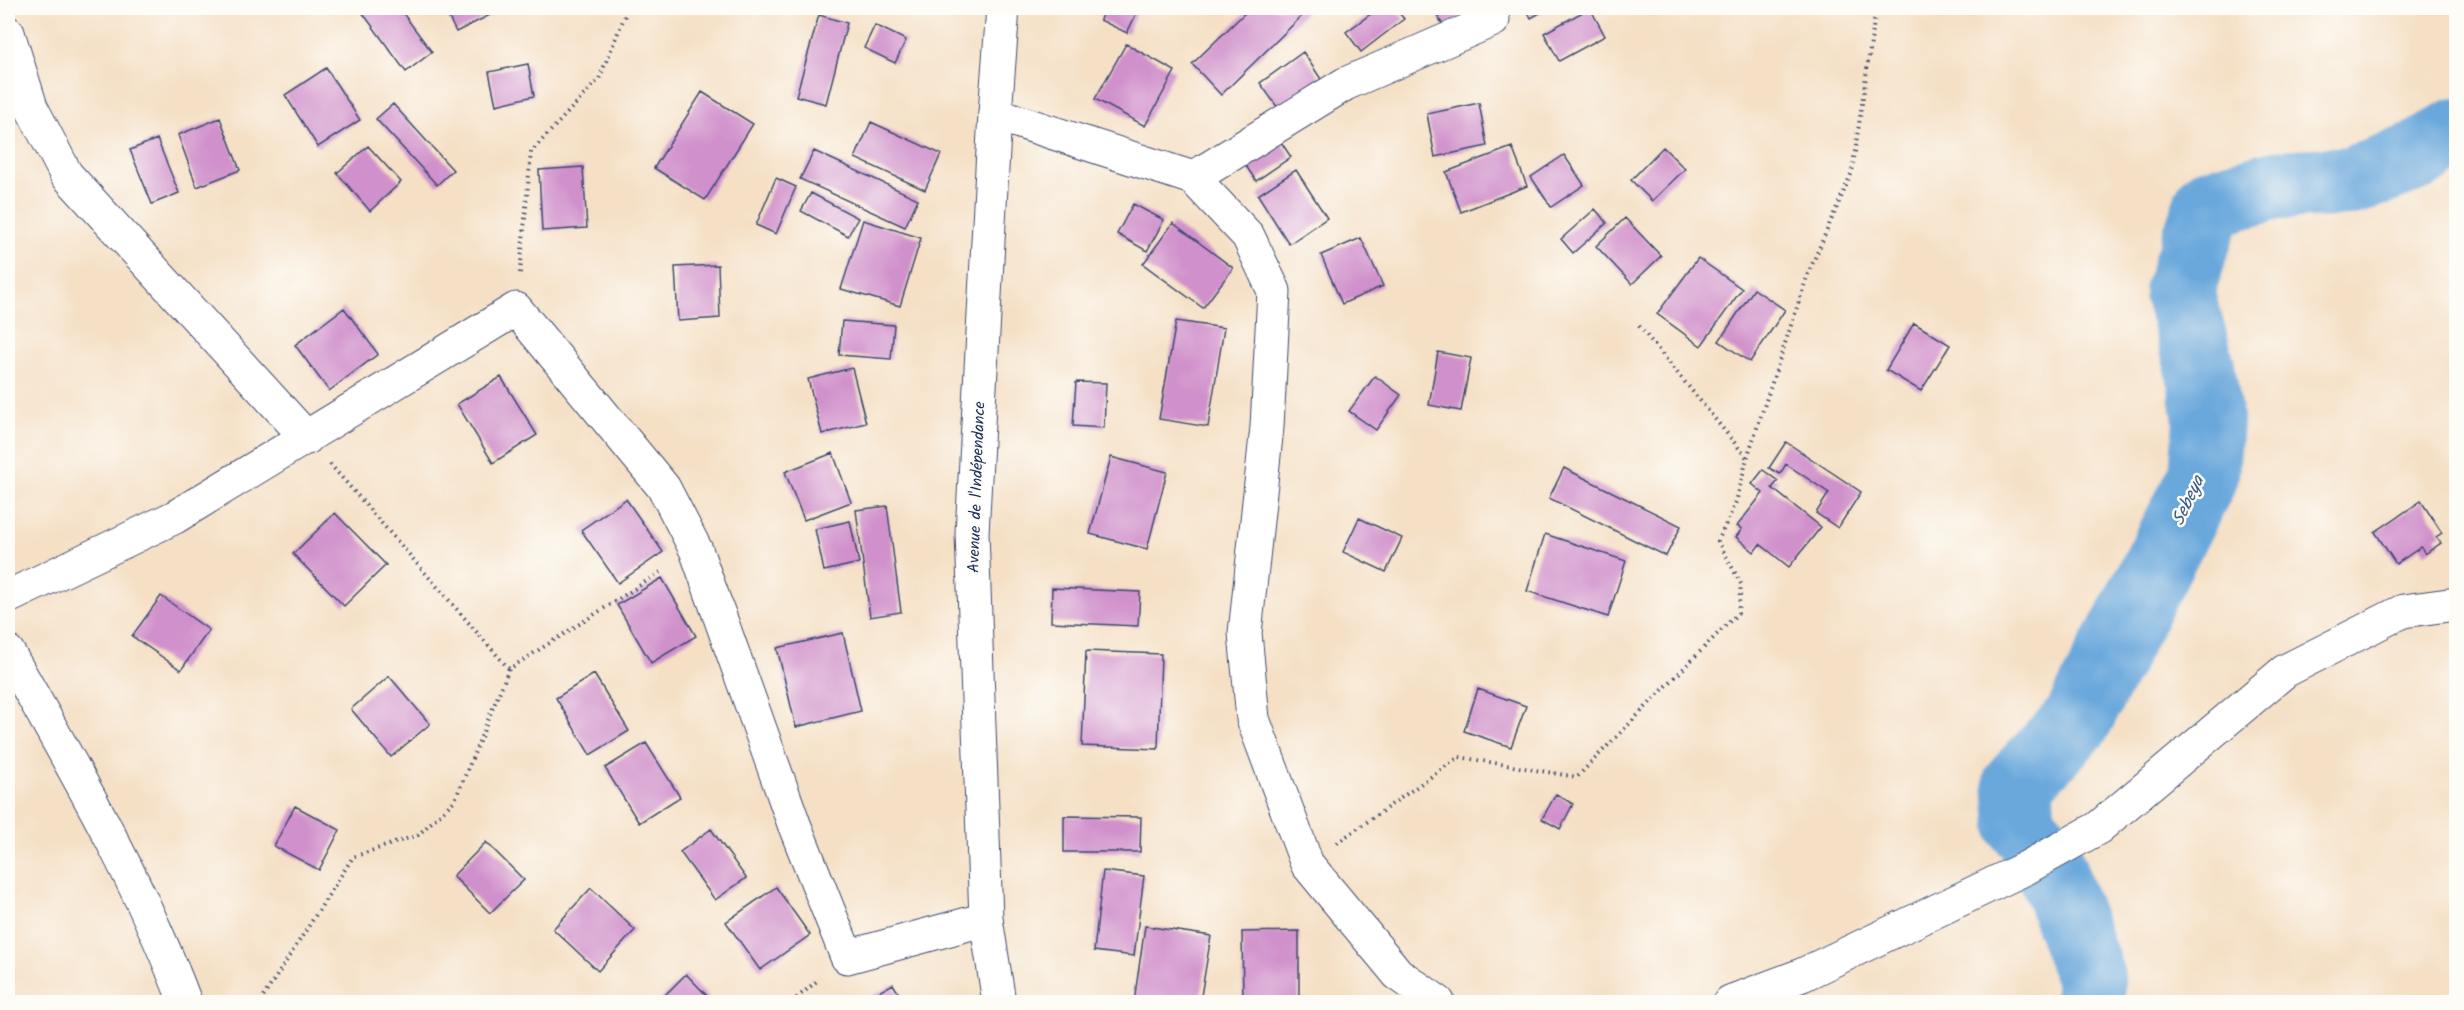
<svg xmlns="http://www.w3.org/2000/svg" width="2464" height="1010" font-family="Kalam,sans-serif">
  <rect width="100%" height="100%" fill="#fdfcf7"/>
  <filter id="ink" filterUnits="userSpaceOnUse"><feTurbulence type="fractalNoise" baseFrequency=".0167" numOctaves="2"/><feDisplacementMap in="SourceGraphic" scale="12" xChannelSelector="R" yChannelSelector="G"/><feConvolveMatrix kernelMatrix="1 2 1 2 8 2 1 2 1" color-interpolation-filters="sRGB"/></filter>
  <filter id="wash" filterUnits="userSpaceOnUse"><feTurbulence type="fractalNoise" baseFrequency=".008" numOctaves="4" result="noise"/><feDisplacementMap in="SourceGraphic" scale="24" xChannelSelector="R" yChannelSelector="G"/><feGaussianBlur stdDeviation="1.35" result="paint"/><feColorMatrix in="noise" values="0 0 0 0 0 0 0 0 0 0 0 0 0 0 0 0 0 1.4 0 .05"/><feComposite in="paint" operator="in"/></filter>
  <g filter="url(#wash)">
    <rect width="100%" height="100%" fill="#f5e0c6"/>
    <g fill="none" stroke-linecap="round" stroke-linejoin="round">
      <path stroke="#6aa8dc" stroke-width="70" d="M 2090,1002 L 2090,977 L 2045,851 L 2021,825 L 2018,783 L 2077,721 L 2204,475 L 2208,420 L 2200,366 L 2179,292 L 2209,203 L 2276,185 L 2352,181 L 2419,156 L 2456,133"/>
    </g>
    <g id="blocks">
      <path fill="#d090cb" d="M 368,8 L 399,8 L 432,52 L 406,72 L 362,12 Z
        M 444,8 L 504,8 L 456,32 Z
        M 1105,8 L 1139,8 L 1127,33 L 1100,20 Z
        M 1250,8 L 1310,8 L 1221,95 L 1192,64 Z
        M 1379,8 L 1395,8 L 1404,19 L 1361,52 L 1346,32 Z
        M 1434,8 L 1479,8 L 1443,26 Z
        M 1526,8 L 1549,8 L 1531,18 Z
        M 1590,8 L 1605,36 L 1559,61 L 1544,33 Z
        M 819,15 L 847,23 L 826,104 L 796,96 Z
        M 875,25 L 906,40 L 895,63 L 864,48 Z
        M 1126,44 L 1175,71 L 1145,126 L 1095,99 Z
        M 1303,52 L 1321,79 L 1278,108 L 1260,83 Z
        M 528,64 L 534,96 L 496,105 L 489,72 Z
        M 326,68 L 360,120 L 318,147 L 285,95 Z
        M 702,92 L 753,124 L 705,200 L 654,168 Z
        M 1479,103 L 1487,146 L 1435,157 L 1427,114 Z
        M 393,104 L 453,170 L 437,185 L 376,119 Z
        M 220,118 L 240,170 L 197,187 L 178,135 Z
        M 871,122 L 941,154 L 925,190 L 855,158 Z
        M 1277,136 L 1291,157 L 1256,181 L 1242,160 Z
        M 157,139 L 179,193 L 152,204 L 130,150 Z
        M 368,146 L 401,182 L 370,211 L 337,173 Z
        M 1512,147 L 1527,186 L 1461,212 L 1446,172 Z
        M 1663,147 L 1685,169 L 1652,201 L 1631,180 Z
        M 814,151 L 918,199 L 905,227 L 800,179 Z
        M 1564,155 L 1584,185 L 1551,207 L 1531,177 Z
        M 583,167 L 587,228 L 542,231 L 539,170 Z
        M 1296,170 L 1327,218 L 1289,244 L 1258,195 Z
        M 776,178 L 796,187 L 776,234 L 756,225 Z
        M 811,193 L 858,218 L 848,236 L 801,211 Z
        M 1133,204 L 1164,220 L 1147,251 L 1117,234 Z
        M 1595,209 L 1607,223 L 1573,253 L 1561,239 Z
        M 1625,218 L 1661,256 L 1632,284 L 1596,246 Z
        M 863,220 L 921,238 L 900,306 L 841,289 Z
        M 1173,223 L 1233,268 L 1203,308 L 1143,264 Z
        M 1361,238 L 1383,286 L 1342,304 L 1321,255 Z
        M 1698,258 L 1742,289 L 1701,346 L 1657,314 Z
        M 718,265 L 720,318 L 678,321 L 675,267 Z
        M 1754,289 L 1785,310 L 1750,362 L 1719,341 Z
        M 344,308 L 378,354 L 329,391 L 295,345 Z
        M 842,321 L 894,325 L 891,359 L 839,355 Z
        M 1176,321 L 1224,328 L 1208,427 L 1159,419 Z
        M 1914,323 L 1950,345 L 1921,391 L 1886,370 Z
        M 1438,352 L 1471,358 L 1461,411 L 1429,405 Z
        M 852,368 L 866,423 L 822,434 L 808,379 Z
        M 1375,376 L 1401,395 L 1376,430 L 1349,411 Z
        M 501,377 L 537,435 L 493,463 L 457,404 Z
        M 1076,382 L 1106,383 L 1104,428 L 1073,426 Z
        M 1786,442 L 1861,492 L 1838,528 L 1816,513 L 1829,493 L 1786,464 L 1780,474 L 1769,468 Z
        M 833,453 L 851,502 L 804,520 L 785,472 Z
        M 1111,457 L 1167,472 L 1147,549 L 1090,534 Z
        M 1564,468 L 1681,526 L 1666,556 L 1549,498 Z
        M 1763,470 L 1778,481 L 1772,488 L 1821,527 L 1789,567 L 1760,544 L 1754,552 L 1736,537 L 1742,529 L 1737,526 L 1763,493 L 1752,484 Z
        M 626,499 L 663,552 L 618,583 L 581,530 Z
        M 2421,501 L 2442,533 L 2436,537 L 2441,543 L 2425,554 L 2421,547 L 2396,564 L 2375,532 Z
        M 887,506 L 901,612 L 870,617 L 856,510 Z
        M 335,513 L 386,565 L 344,606 L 293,554 Z
        M 1359,518 L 1402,538 L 1386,572 L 1343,552 Z
        M 850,521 L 859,563 L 824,571 L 815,529 Z
        M 1545,534 L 1626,561 L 1608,617 L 1527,591 Z
        M 662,578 L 696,636 L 651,663 L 617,605 Z
        M 1052,588 L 1140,592 L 1138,626 L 1051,622 Z
        M 161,596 L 209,630 L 181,670 L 132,636 Z
        M 843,633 L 861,711 L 796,727 L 777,648 Z
        M 1086,651 L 1161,654 L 1158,749 L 1082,746 Z
        M 594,674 L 629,731 L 590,755 L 556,698 Z
        M 389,676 L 430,724 L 391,757 L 351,709 Z
        M 1478,689 L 1526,706 L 1511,747 L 1464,731 Z
        M 646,743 L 680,797 L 639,823 L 605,768 Z
        M 1556,794 L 1573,804 L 1560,829 L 1542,819 Z
        M 295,806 L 340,830 L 319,870 L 274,846 Z
        M 1064,816 L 1141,817 L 1140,852 L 1064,852 Z
        M 711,829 L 746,878 L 715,900 L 680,852 Z
        M 486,842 L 524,880 L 490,913 L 453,876 Z
        M 1103,871 L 1144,876 L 1134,956 L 1094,951 Z
        M 776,887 L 810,935 L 760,970 L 726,922 Z
        M 591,888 L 635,930 L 598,971 L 553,929 Z
        M 1145,926 L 1211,936 L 1200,1002 L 1134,1002 Z
        M 1299,931 L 1299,1002 L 1243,1002 L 1242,932 Z
        M 686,974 L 713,1002 L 658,1002 Z
        M 893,984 L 904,1002 L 861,1002 Z"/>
    </g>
  </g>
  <g filter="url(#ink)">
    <use href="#blocks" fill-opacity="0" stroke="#3c4a6e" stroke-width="1.5"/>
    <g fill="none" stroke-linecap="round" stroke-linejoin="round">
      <defs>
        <path id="street" d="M 8,33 L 31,107 L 66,174 L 307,438
          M 995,114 L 1193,178 L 1248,236 L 1274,291 L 1267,427 L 1245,633 L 1253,719 L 1307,864 L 1398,974 L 1438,1002
          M 1193,178 L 1345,84 L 1493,20
          M 8,597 L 175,517 L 516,309 L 664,488 L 696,550 L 794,824 L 847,957 L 986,919
          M 8,652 C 73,767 138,878 185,1002
          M 1730,1002 L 1802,975 L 2026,868 L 2098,828 L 2285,671 L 2403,611 L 2456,604"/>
        <path id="highway" d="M 999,1002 L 986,919 L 972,533 L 995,114 L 1003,8"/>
      </defs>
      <use href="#street" stroke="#3c4a6e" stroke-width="35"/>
      <use href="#highway" stroke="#3c4a6e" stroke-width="35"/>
      <path stroke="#3c4a6e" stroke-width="4" stroke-dasharray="1.5 4.5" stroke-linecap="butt" d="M 520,273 L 531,152 L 599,79 L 628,8
        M 1639,326 L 1747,458
        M 330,464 L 509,669
        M 1337,843 L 1459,757 L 1577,777 L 1738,613 L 1741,584 L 1718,541 L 1736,502 L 1747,458 L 1808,274 L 1852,172 L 1876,8
        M 260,1002 L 353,857 L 418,835 L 455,800 L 509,669 L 664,570
        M 792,1002 L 818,980"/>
      <use href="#street" stroke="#fff" stroke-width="33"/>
      <use href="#highway" stroke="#fff" stroke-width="33"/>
    </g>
  </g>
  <g text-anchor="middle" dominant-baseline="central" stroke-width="5" stroke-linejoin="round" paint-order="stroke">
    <g font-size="16" fill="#1b2f5e" stroke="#fdfcf7">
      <text transform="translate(977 487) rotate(-88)">Avenue de l'Indépendance</text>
    </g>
    <g font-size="18" font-style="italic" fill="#37598a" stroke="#fdfcf7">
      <text transform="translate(2189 501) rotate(-65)">Sebeya</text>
    </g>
  </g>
  <rect width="2464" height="1010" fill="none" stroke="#fdfcf7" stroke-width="30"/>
</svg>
